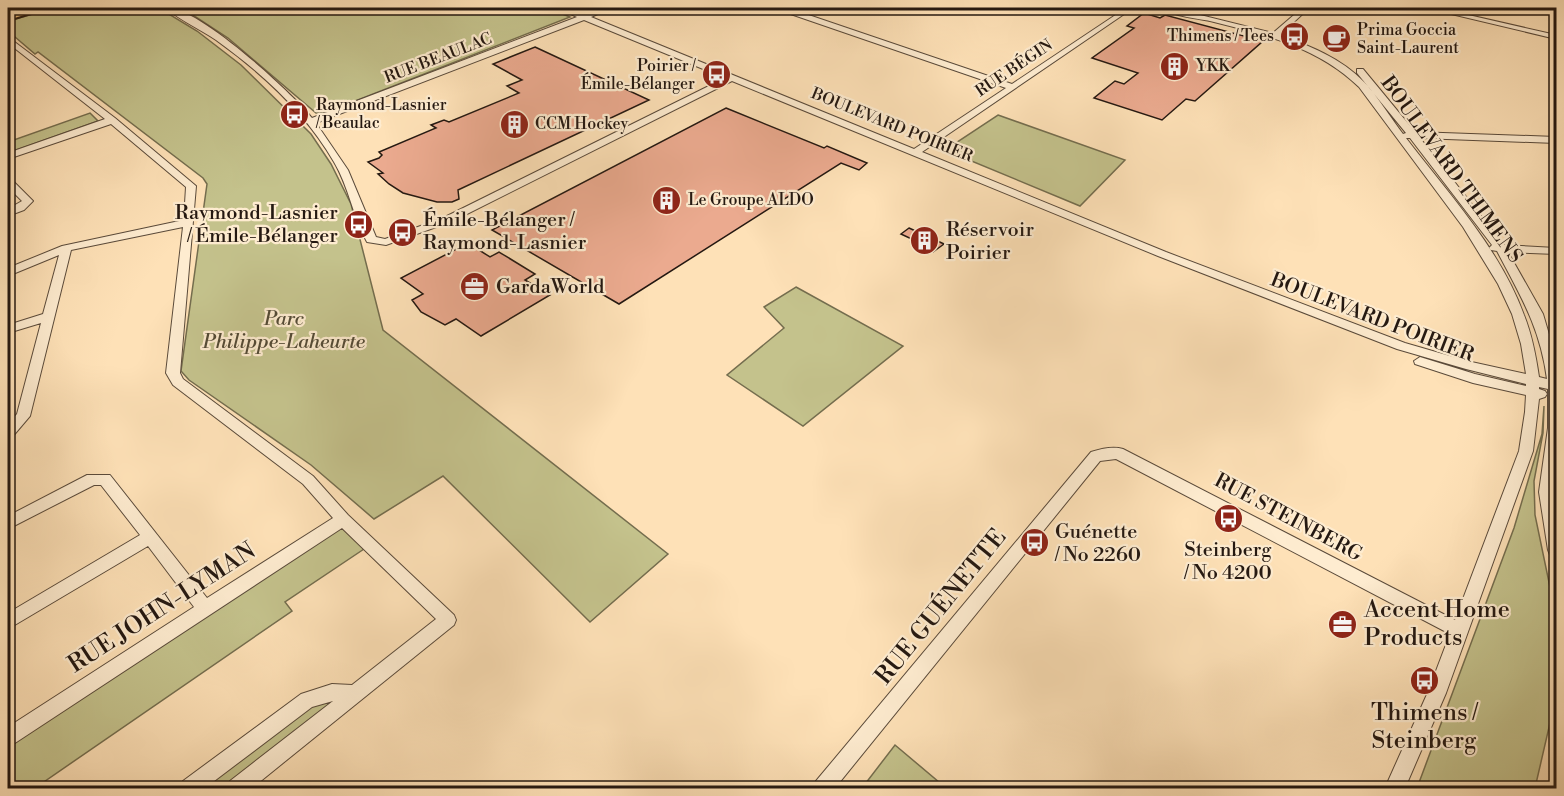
<svg xmlns="http://www.w3.org/2000/svg" width="1564" height="796" font-family="'Libre Bodoni',serif">
  <rect width="100%" height="100%" fill="#fee1b7"/>
  <filter id="stains"><feTurbulence type="fractalNoise" baseFrequency=".00333" numOctaves="4"/><feColorMatrix values="0 0 0 0 .2 0 0 0 0 .09 0 0 0 0 .02 0 0 0 .5 -.17"/></filter>
  <radialGradient id="worn" r=".72"><stop offset=".6" stop-color="#630" stop-opacity="0"/><stop offset="1" stop-color="#630" stop-opacity=".3"/></radialGradient>
  <path fill="#c4c28c" stroke="#746d4e" stroke-width="1.5" d="M 55,8 L 159,8 L 197,31 L 241,65 L 311,134 L 331,164 L 351,204 L 383,330 L 668,554 L 590,622 L 443,476 L 374,519 L 311,465 L 189,380 L 181,371 L 207,184 L 203,178 L 38,52 L 35,54 L 8,31 L 8,21 Z
    M 182,8 L 548,8 L 570,17 L 327,112 L 316,113 L 228,38 Z
    M 90,113 L 98,121 L 8,153 L 8,142 Z
    M 998,115 L 1125,160 L 1080,206 L 945,150 Z
    M 796,287 L 903,346 L 803,426 L 727,375 L 784,328 L 764,307 Z
    M 1544,406 L 1543,433 L 1534,481 L 1535,515 L 1556,616 L 1556,697 L 1535,788 L 1417,788 L 1514,528 L 1542,434 Z
    M 343,519 L 370,545 L 285,602 L 292,611 L 35,788 L 8,788 L 8,738 Z
    M 326,696 L 335,701 L 313,723 L 231,788 L 196,788 L 308,703 Z
    M 895,745 L 946,788 L 862,788 Z"/>
  <path fill="#ebaa8f" stroke="#241811" stroke-width="1.5" d="M 1144,13 L 1160,18 L 1165,15 L 1263,41 L 1195,101 L 1186,99 L 1162,120 L 1094,98 L 1115,81 L 1124,84 L 1138,73 L 1092,58 L 1134,28 L 1127,26 Z
    M 535,47 L 649,100 L 458,190 L 459,199 L 452,202 L 437,202 L 403,193 L 389,184 L 378,174 L 383,173 L 368,162 L 379,158 L 382,155 L 379,152 L 436,128 L 431,125 L 444,120 L 449,122 L 519,93 L 507,86 L 522,80 L 493,64 Z
    M 726,108 L 824,148 L 827,146 L 867,163 L 859,170 L 841,163 L 619,304 L 492,230 Z
    M 909,228 L 944,244 L 933,252 L 911,242 L 914,240 L 901,234 Z
    M 468,243 L 490,257 L 499,252 L 535,274 L 525,280 L 550,295 L 481,336 L 456,319 L 445,325 L 421,312 L 412,300 L 423,294 L 401,278 Z"/>
  <g fill="none" stroke-linecap="round" stroke-linejoin="round">
    <defs>
      <path id="minor" d="M 166,8 C 197,5 292,93 312,118 L 577,17 L 558,8 L 566,8 L 584,15 L 602,8 L 611,8 L 591,17 L 914,149 L 1006,88 L 779,10 L 779,8 L 788,8 L 1012,84 L 1126,8 L 1133,8 L 922,152 L 1166,252 L 1405,343 L 1467,361 L 1526,374 L 1521,344 L 1512,314 L 1498,284 L 1463,227 L 1359,87 C 1319,48 1267,35 1214,22 C 1198,18 1175,17 1161,8 L 1172,8 L 1273,33 L 1302,8 L 1309,8 L 1280,35 C 1310,46 1341,58 1364,82 C 1378,97 1390,117 1403,134 L 1406,133 L 1357,73 L 1357,69 L 1363,69 L 1415,132 L 1556,137 L 1556,143 L 1420,138 L 1504,245 L 1556,248 L 1556,254 L 1508,252 L 1543,314 L 1556,358 L 1556,469 L 1553,492 L 1556,509 L 1556,556 L 1550,555 L 1548,550 L 1539,492 L 1548,428 L 1548,389 L 1539,387 L 1539,389 L 1545,391 L 1547,394 L 1545,397 L 1539,399 L 1533,451 L 1446,693 L 1405,788 L 1385,788 L 1428,692 L 1450,634 L 1116,459 L 1100,461 L 835,788 L 813,788 L 816,781 L 1091,452 C 1100,449 1114,446 1123,449 L 1455,620 L 1519,451 L 1525,412 L 1526,395 L 1473,383 L 1415,364 L 1414,361 L 1420,357 L 1475,374 L 1526,386 L 1526,384 L 1466,369 L 1397,349 L 1158,256 L 732,81 L 453,221 L 386,245 L 367,242 C 353,217 349,187 334,162 C 306,113 262,73 216,40 C 200,29 181,21 166,8 ZM 584,20 L 725,78 L 445,217 L 385,239 L 376,237 L 348,170 L 316,123 ZM 1406,138 L 1410,138 L 1492,245 L 1489,248 L 1491,250 L 1497,251 C 1521,297 1540,327 1547,379 L 1539,377 C 1536,356 1532,335 1524,315 C 1500,249 1448,193 1406,138 Z
        M 1426,8 L 1438,8 L 1556,35 L 1556,39 Z
        M 8,37 L 115,118 L 196,186 L 180,373 L 183,379 L 313,476 L 348,515 L 454,615 L 456,620 L 454,625 L 252,788 L 227,788 L 230,781 L 333,701 L 312,707 L 205,788 L 180,788 L 183,781 L 301,694 L 332,684 L 352,685 L 436,619 L 342,528 L 15,743 L 8,746 L 8,727 L 194,607 L 148,546 L 8,629 L 8,613 L 140,535 L 101,485 L 94,485 L 8,529 L 8,516 L 87,475 L 110,475 L 207,598 L 333,518 L 303,484 L 173,385 L 166,373 L 183,227 L 71,250 L 30,416 L 13,436 L 8,437 L 8,424 L 17,414 L 41,323 L 8,333 L 8,325 L 43,314 L 59,255 L 8,276 L 8,268 L 62,246 L 184,220 L 186,187 L 111,124 L 8,159 L 8,153 L 105,119 L 8,43 Z
        M 8,179 L 12,180 L 33,201 L 24,210 L 8,216 L 8,209 L 22,201 L 8,187 Z"/>
      <path id="major" d="M 33,8 L 47,8 L 8,20 L 8,14 Z"/>
    </defs>
    <use href="#minor" stroke="#5a4a3a" stroke-width="2"/>
    <use href="#major" stroke="#241811" stroke-width="4"/>
    <use href="#minor" fill="#feecd0" fill-rule="evenodd"/>
    <use href="#major" fill="#efc07c" fill-rule="evenodd"/>
  </g>
  <defs>
    <symbol id="bus-disc" viewBox="-11 -11 22 22"><circle r="9.5" fill="#8f2418" stroke="#feecd0"/><path d="M-5-6H5V4H4V6H2V4H-2V6H-4V4H-5ZM-3.5-4V0h7V-4ZM-3.5 1.2v1.5H-2V1.2ZM2 1.2v1.5H3.5V1.2Z" fill="#fff"/></symbol>
    <symbol id="cafe-disc" viewBox="-11 -11 22 22"><circle r="9.5" fill="#8f2418" stroke="#feecd0"/><path d="M-5.5-4.5H6V0H3Q3 3.5 0 3.5H-2.5Q-5.5 3.5-5.5 0ZM3-3.2v2h1.7v-2ZM-6 4.5H4V6H-6Z" fill="#fff"/></symbol>
    <symbol id="building-disc" viewBox="-11 -11 22 22"><circle r="9.5" fill="#8f2418" stroke="#feecd0"/><path d="M-4-6H4V6H1V3H-1V6H-4ZM-2.5-4.3h1.7v1.8h-1.7ZM.8-4.3h1.7v1.8H.8ZM-2.5-1h1.7V.8h-1.7ZM.8-1h1.7V.8H.8Z" fill="#fff"/></symbol>
    <symbol id="office-disc" viewBox="-11 -11 22 22"><circle r="9.5" fill="#8f2418" stroke="#feecd0"/><path d="M-6-3h4V-5.5h4V-3h4V5H-6ZM-1-4.5V-3h2v-1.5ZM-6 0V1H6V0Z" fill="#fff"/></symbol>
  </defs>
  <g fill-rule="evenodd">
    <use href="#bus-disc" x="1278" y="20" width="33" height="33"/>
    <use href="#cafe-disc" x="1320" y="22" width="33" height="33"/>
    <use href="#building-disc" x="1158" y="50" width="33" height="33"/>
    <use href="#bus-disc" x="700" y="58" width="33" height="33"/>
    <use href="#bus-disc" x="278" y="98" width="33" height="33"/>
    <use href="#building-disc" x="498" y="108" width="33" height="33"/>
    <use href="#building-disc" x="650" y="184" width="33" height="33"/>
    <use href="#bus-disc" x="342" y="208" width="33" height="33"/>
    <use href="#bus-disc" x="386" y="216" width="33" height="33"/>
    <use href="#building-disc" x="908" y="224" width="33" height="33"/>
    <use href="#office-disc" x="458" y="270" width="33" height="33"/>
    <use href="#bus-disc" x="1212" y="502" width="33" height="33"/>
    <use href="#bus-disc" x="1018" y="526" width="33" height="33"/>
    <use href="#office-disc" x="1326" y="608" width="33" height="33"/>
    <use href="#bus-disc" x="1408" y="664" width="33" height="33"/>
  </g>
  <g text-anchor="middle" dominant-baseline="central" stroke-width="4.5" stroke-linejoin="round" paint-order="stroke">
    <g font-size="16" fill="#241811" stroke="#feecd0" text-anchor="start">
      <text x="1357" y="30">Prima Goccia<tspan x="1357" dy="18">Saint-Laurent</tspan></text>
      <text x="1274" y="36" text-anchor="end">Thimens / Tees</text>
      <text x="695" y="66" text-anchor="end">Poirier /<tspan x="695" dy="18">Émile-Bélanger</tspan></text>
      <text x="1196" y="66">YKK</text>
      <text x="316" y="105">Raymond-Lasnier<tspan x="316" dy="18">/ Beaulac</tspan></text>
      <text x="535" y="124">CCM Hockey</text>
      <text x="688" y="200">Le Groupe ALDO</text>
    </g>
    <g font-size="16" fill="#241811" stroke="#feecd0">
      <text transform="translate(438 58) rotate(-21)">RUE BEAULAC</text>
      <text transform="translate(1014 68) rotate(-34)">RUE BÉGIN</text>
      <text transform="translate(892 125) rotate(22)">BOULEVARD POIRIER</text>
    </g>
    <g font-size="20" fill="#241811" stroke="#feecd0">
      <text transform="translate(1451 170) rotate(54)">BOULEVARD THIMENS</text>
      <text transform="translate(1372 318) rotate(21)">BOULEVARD POIRIER</text>
      <text transform="translate(1288 518) rotate(28)">RUE STEINBERG</text>
    </g>
    <g font-size="20" fill="#241811" stroke="#feecd0" text-anchor="start">
      <text x="338" y="213" text-anchor="end">Raymond-Lasnier<tspan x="338" dy="23">/ Émile-Bélanger</tspan></text>
      <text x="423" y="220">Émile-Bélanger /<tspan x="423" dy="23">Raymond-Lasnier</tspan></text>
      <text x="946" y="230">Réservoir<tspan x="946" dy="23">Poirier</tspan></text>
      <text x="496" y="287">GardaWorld</text>
      <text x="1055" y="532">Guénette<tspan x="1055" dy="23">/ No 2260</tspan></text>
      <text x="1228" y="550" text-anchor="middle">Steinberg<tspan x="1228" dy="23">/ No 4200</tspan></text>
    </g>
    <g font-size="20" font-style="italic" fill="#544b36" stroke="#feecd0">
      <text x="284" y="319">Parc<tspan x="284" dy="23">Philippe-Laheurte</tspan></text>
    </g>
    <g font-size="24" fill="#241811" stroke="#feecd0">
      <text transform="translate(941 607) rotate(-51)">RUE GUÉNETTE</text>
      <text transform="translate(162 608) rotate(-33)">RUE JOHN-LYMAN</text>
    </g>
    <g font-size="24" fill="#241811" stroke="#feecd0" text-anchor="start">
      <text x="1364" y="610">Accent Home<tspan x="1364" dy="28">Products</tspan></text>
      <text x="1424" y="713" text-anchor="middle">Thimens /<tspan x="1424" dy="28">Steinberg</tspan></text>
    </g>
  </g>
  <rect width="1564" height="796" fill="none" stroke="#fee1b7" stroke-width="30"/>
  <rect x="9" y="9" width="1546" height="778" fill="none" stroke="#241811" stroke-width="3"/>
  <rect x="15" y="15" width="1534" height="766" fill="none" stroke="#241811" stroke-width="1.5"/>
  <rect width="100%" height="100%" filter="url(#stains)"/>
  <rect width="100%" height="100%" fill="url(#worn)"/>
</svg>
